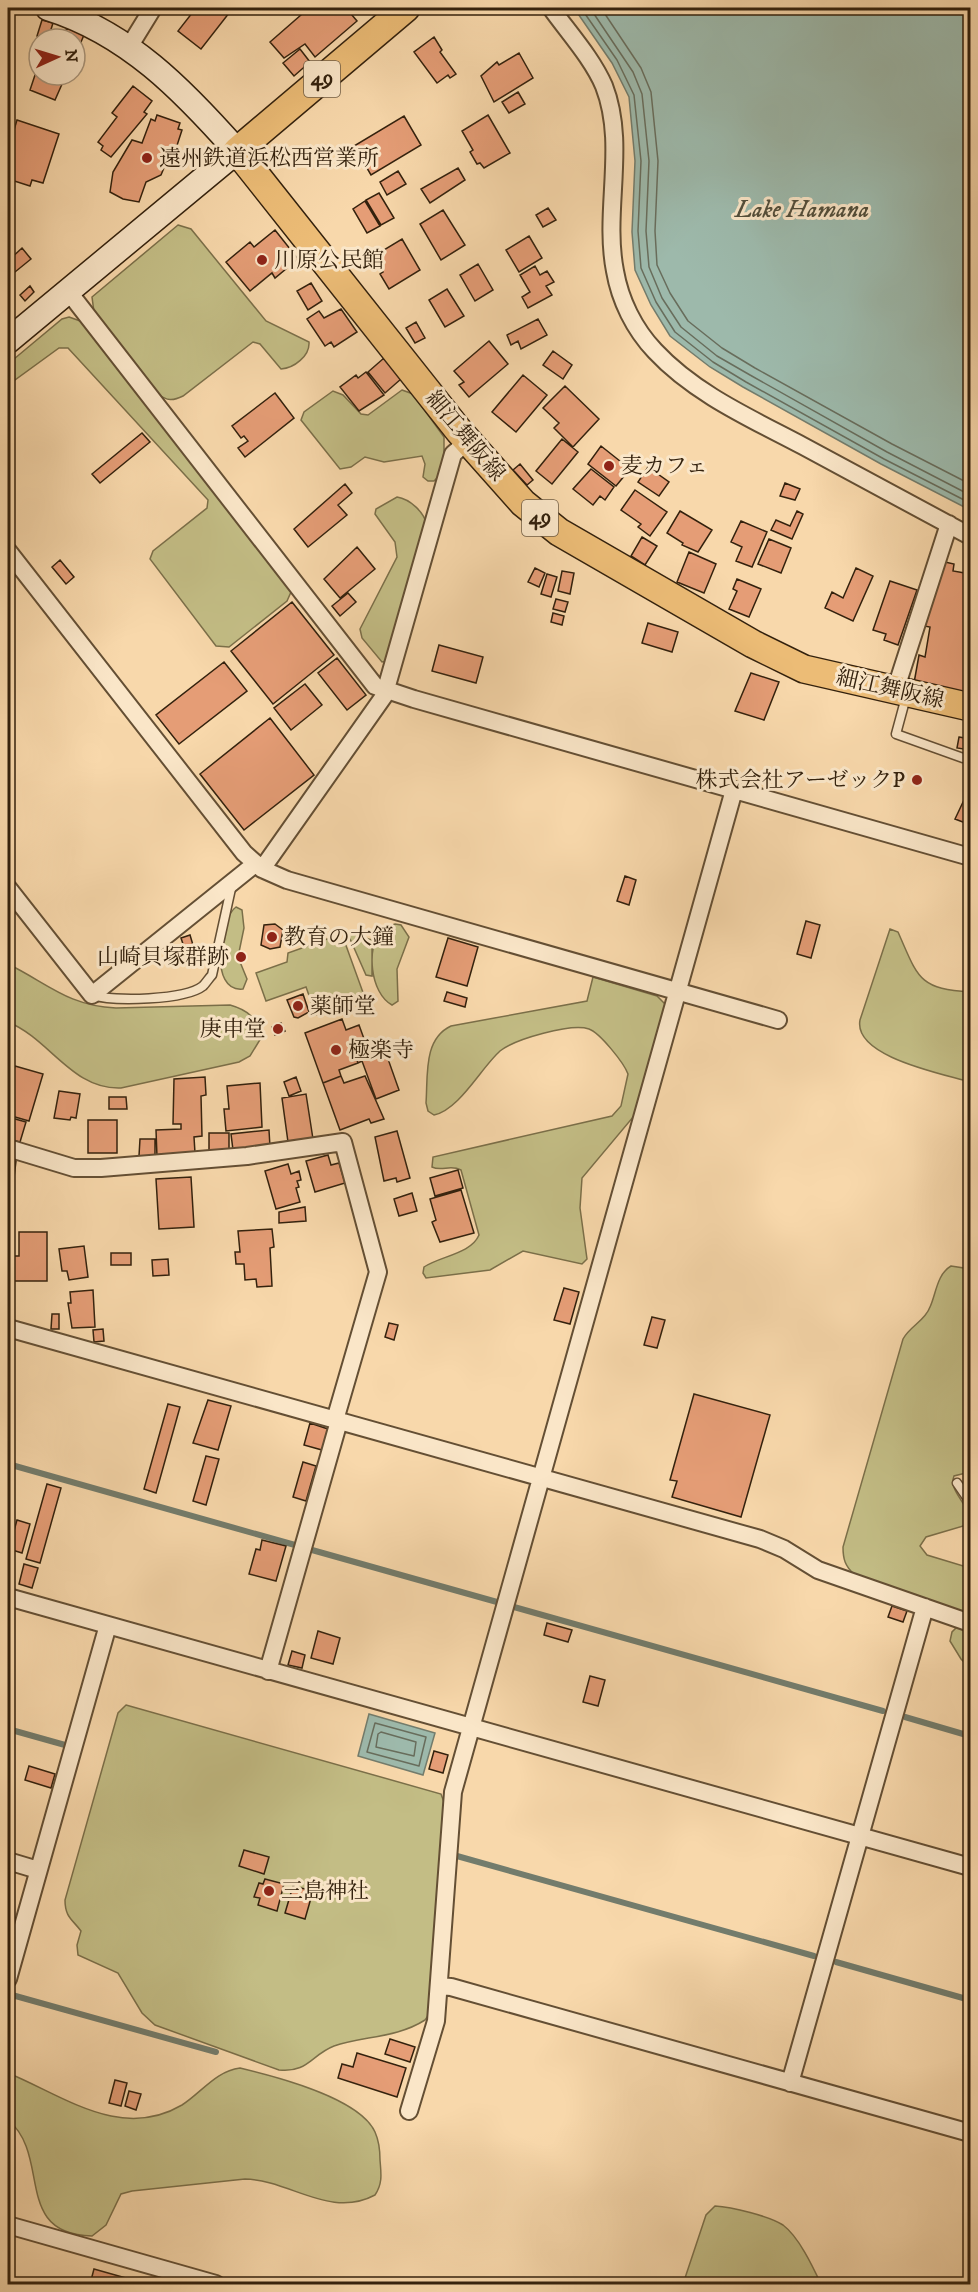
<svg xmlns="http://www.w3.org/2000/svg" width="978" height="2292" font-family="'IM FELL DW Pica','Noto Serif JP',serif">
  <rect width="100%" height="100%" fill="#f8d8ab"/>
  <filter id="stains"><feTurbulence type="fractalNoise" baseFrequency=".00333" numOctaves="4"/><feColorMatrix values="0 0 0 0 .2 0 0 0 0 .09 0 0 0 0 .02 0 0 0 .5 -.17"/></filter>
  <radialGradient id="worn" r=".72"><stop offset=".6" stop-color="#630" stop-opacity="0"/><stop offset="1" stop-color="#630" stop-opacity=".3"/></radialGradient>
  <path fill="#c3bd85" stroke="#7b6f49" stroke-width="1.5" d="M 178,225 L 191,229 L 266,321 L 309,342 C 310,356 294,368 281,369 L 260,344 L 253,342 L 183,396 C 173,401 167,401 158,394 L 94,312 L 92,297 Z
    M 69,317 L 83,322 L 289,587 L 291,592 L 287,601 L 229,647 L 216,646 L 150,559 L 153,551 L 207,508 L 208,500 L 68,348 L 59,348 L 8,385 L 8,364 L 62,319 Z
    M 402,390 L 413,394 L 444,437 L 444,453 L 439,476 L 434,481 L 428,481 L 423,477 L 425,464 L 422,456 L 384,462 L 365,457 L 351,467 L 340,469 L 301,420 L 304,412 L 333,391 L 343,395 L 361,414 L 368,415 Z
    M 397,497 C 410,499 424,512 427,525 L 387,661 L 382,662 L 362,638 L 360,629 L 397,557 L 395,542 L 375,514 L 376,509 Z
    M 236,907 L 242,910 L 244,928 L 238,957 L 247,979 L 243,989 C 208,993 220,918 236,907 Z
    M 395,924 L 401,925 L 409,937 L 397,969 L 398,1001 L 392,1005 C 370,993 366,948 381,929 Z
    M 890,929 L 898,932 C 918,977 918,989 970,992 L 970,1082 C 944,1074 853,1057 860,1020 Z
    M 347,932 L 372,940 L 372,976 L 366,975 Z
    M 330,938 L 333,944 L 344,940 L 365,998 L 316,1015 L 306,987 L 266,1001 L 256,973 L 287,962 L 288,953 Z
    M 8,964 C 47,983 68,1006 116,1008 L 230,1005 C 248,1010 259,1019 261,1038 L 250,1056 L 239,1062 L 121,1088 C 72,1090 50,1039 8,1022 Z
    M 593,977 L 657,996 L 665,1004 L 665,1011 L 634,1116 L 582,1178 L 580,1208 L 587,1259 L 582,1264 L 523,1251 L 490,1270 L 426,1278 L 423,1273 L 424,1267 C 440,1256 471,1254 479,1235 L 461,1170 C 450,1164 442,1172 432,1167 L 433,1157 L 612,1116 L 621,1106 L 628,1074 C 624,1063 600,1033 589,1029 C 571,1023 515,1039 500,1051 C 481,1068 459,1110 434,1115 L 428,1111 L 426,1103 C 428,1076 423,1039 451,1026 L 587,1001 Z
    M 951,1266 L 970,1269 L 970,1472 L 954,1476 C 948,1492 970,1503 970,1524 L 926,1537 L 920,1546 L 927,1555 L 970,1568 L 970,1615 L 854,1574 C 845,1566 843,1559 843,1547 L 903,1339 C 910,1326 925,1321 930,1307 C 936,1294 937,1274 951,1266 Z
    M 958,1626 L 970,1629 L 970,1668 L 961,1659 L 950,1641 L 952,1632 Z
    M 126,1705 L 441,1794 L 445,1805 L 428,2016 L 425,2020 C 397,2038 363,2036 334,2046 C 311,2055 308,2073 279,2070 L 155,2025 L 142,2013 L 118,1973 L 78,1955 L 77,1945 L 81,1931 C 72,1919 65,1917 65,1900 L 118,1713 Z
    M 240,2068 C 274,2076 360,2098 375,2132 C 379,2141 380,2150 380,2160 C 381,2173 383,2183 375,2195 C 330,2219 290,2180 245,2179 L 132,2191 L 121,2194 L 106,2225 L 92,2236 C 12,2234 52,2156 8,2120 L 8,2073 C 64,2096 121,2141 182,2105 C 202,2092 216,2071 240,2068 Z
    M 715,2206 C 732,2207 769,2216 783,2225 C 799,2237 813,2267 821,2284 L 683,2284 L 706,2215 Z"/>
  <path fill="#9db9ab" stroke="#737c6c" stroke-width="1.5" d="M 574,8 L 970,8 L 970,510 L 881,464 L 743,387 L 710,367 L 670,336 L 651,305 L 635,270 L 632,232 L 635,161 L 629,97 L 612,63 Z
    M 369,1714 L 435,1733 L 423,1775 L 358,1756 Z"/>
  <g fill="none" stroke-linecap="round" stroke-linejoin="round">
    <path stroke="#686d5c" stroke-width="1.5" d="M 581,8 L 617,60 L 634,95 L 641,161 L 638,231 L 641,268 L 656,302 L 675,332 L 713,362 L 746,382 L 884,459 L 970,503
      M 590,8 L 633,72 L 642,94 L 649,161 L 646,231 L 649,267 L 662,298 L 681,327 L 717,356 L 750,375 L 887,452 L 970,495
      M 601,8 L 641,68 L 651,92 L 658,161 L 655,231 L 657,265 L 670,293 L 688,321 L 722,348 L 755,368 L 892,444 L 970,484
      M 375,1723 L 426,1737 L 419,1766 L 367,1752 Z
      M 381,1732 L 416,1742 L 414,1756 L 376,1747 L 378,1734 Z"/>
    <path stroke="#737c6c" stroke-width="6" d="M 8,1464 L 295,1545
      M 312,1550 L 497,1602
      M 514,1607 L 883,1711
      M 905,1717 L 970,1736
      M 8,1729 L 65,1745
      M 457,1856 L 814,1956
      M 836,1962 L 970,2000
      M 12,1995 L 216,2052"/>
  </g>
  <path fill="#e59d76" stroke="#33210d" stroke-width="1.5" d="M 196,8 L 233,8 L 201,49 L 178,31 Z
    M 309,8 L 346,8 L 357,21 L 315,57 L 305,44 L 284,58 L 270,42 Z
    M 42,20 L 53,23 L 48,39 L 37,36 Z
    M 67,28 L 84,35 L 78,49 L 75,48 L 75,39 L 62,39 Z
    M 434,37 L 442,50 L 440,52 L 456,74 L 450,78 L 448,75 L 437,83 L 414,52 Z
    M 300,49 L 310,62 L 294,76 L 283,63 Z
    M 519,53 L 533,78 L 494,102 L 481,76 L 497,62 L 499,65 Z
    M 39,63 L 39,75 L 66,75 L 55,100 L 30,90 Z
    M 133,86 L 152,101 L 144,112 L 147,114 L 111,157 L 101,150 L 103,146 L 98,142 L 117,117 L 112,113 Z
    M 518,92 L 525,104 L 509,113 L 502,102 Z
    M 157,115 L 180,123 L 178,129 L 182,130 L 171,164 L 166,163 L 161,175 L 146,182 L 139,202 L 123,199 L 110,192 L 113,172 L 132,140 L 142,143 L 151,119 L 155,121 Z
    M 488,115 L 510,153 L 484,168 L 480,163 L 477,164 L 470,152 L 473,150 L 462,131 Z
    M 404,116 L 421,145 L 371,175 L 354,146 Z
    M 17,120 L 59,134 L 43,183 L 32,180 L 30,186 L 8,179 L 8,128 L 14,130 Z
    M 458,168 L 465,180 L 430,203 L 421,189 Z
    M 398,171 L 406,184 L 387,195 L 380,182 Z
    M 379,193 L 394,218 L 381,225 L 366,200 Z
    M 365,201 L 380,226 L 367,233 L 353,209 Z
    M 548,208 L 556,220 L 543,227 L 536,215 Z
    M 443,210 L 465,245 L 441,260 L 420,224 Z
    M 275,230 L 298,259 L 275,278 L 272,273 L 250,291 L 226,262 L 250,242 L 254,247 Z
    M 529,236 L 542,258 L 519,272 L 506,250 Z
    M 402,239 L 420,270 L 389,289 L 380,274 L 383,272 L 380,266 L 374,269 L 369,259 Z
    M 22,248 L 31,259 L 15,272 L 8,261 Z
    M 478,264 L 493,290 L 475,301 L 460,275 Z
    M 535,266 L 540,275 L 547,271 L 554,282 L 546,286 L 552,295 L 528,308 L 522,297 L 530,292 L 520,275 Z
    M 311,283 L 322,301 L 308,310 L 297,291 Z
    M 30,286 L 34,292 L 25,301 L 20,295 Z
    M 447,289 L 464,316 L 445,327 L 429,300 Z
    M 341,309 L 357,332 L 334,347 L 331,342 L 325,346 L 307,319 L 319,311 L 324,318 Z
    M 538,319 L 547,335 L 521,349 L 518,341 L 511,345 L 507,335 Z
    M 416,322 L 425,338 L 415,343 L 406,328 Z
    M 489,341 L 508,364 L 469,397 L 459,385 L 464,382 L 454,371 Z
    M 553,351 L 572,365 L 563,379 L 543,365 Z
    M 384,358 L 401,379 L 385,393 L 368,372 Z
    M 366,372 L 384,395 L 359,411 L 340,387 L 356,375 L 358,378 Z
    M 523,375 L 547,395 L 516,432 L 492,412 Z
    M 565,386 L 599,419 L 573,447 L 554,428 L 559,423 L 543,408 Z
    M 275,393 L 294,418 L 245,457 L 238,448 L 248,441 L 244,436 L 241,438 L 232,426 Z
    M 142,433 L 150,442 L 100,483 L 92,474 Z
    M 562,439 L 578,452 L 552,484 L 536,471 Z
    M 601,446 L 630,469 L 616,486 L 588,464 Z
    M 520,464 L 533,480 L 527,485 L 513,470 Z
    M 648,467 L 669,482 L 659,496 L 638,482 Z
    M 591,469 L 614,487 L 605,500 L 600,496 L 593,505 L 573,489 Z
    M 785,483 L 800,489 L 795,500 L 780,496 Z
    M 345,484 L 352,493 L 338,505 L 347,515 L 308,547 L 294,529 Z
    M 635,490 L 667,512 L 650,536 L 638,527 L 641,524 L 621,510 Z
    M 680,511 L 712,530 L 698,552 L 682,545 L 683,543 L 667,533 Z
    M 797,511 L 803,514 L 792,539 L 771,530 L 776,520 L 790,526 Z
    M 741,521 L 767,532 L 752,567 L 736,561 L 742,547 L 731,542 Z
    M 642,537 L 657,546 L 645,565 L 631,556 Z
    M 769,539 L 791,548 L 781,573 L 758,564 Z
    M 357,547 L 375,569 L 340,598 L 324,579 Z
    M 689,552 L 716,564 L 704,593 L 677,582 Z
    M 60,560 L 74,577 L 66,584 L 52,567 Z
    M 945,562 L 954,564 L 953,571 L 970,574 L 970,694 L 914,683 L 919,655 L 925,657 L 930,627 L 924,626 Z
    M 535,568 L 545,573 L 539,587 L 528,582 Z
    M 856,568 L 873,576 L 853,621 L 825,608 L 832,592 L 843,598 Z
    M 562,571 L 574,573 L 570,594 L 558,591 Z
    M 547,574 L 557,577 L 551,597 L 541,594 Z
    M 737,579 L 761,589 L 749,617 L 729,609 L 737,591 L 733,589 Z
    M 890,581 L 917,590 L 898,645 L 884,640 L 886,634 L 873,630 Z
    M 348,593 L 356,602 L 340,616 L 332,606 Z
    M 556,599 L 568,602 L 565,612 L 553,609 Z
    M 292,602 L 334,655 L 273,704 L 231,651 Z
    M 553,613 L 564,616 L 562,625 L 551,622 Z
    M 648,623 L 678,632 L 672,652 L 642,643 Z
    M 439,645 L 483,657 L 476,683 L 432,671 Z
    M 337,658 L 366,695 L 347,710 L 318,673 Z
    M 224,662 L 247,691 L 179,744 L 156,715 Z
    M 751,673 L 779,682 L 764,720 L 735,711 Z
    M 305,684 L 322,705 L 291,730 L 274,708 Z
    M 270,718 L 314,775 L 244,830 L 200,774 Z
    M 959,737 L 970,739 L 970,750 L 957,748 Z
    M 964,800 L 970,803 L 968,824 L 955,819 Z
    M 625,876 L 636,880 L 629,905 L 617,901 Z
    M 806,921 L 820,925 L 811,958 L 797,954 Z
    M 275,924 L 283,930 L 280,947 L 270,949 L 261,945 L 264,925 Z
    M 190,935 L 193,945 L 184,947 L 181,938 Z
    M 448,938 L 478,947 L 467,986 L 436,977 Z
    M 447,992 L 467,998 L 465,1007 L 444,1001 Z
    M 303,994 L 309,1012 L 298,1018 L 294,1017 L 287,1000 Z
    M 342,1019 L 346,1030 L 359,1025 L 367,1047 L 354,1052 L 358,1063 L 339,1070 L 341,1076 L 323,1083 L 305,1033 Z
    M 281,1023 L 285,1031 L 275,1035 L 272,1027 Z
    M 382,1042 L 399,1090 L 376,1099 L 362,1061 L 358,1063 L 354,1052 Z
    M 15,1066 L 43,1074 L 29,1121 L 8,1115 L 8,1092 Z
    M 341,1076 L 344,1083 L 365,1076 L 384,1119 L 371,1123 L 369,1119 L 340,1130 L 323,1083 Z
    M 205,1077 L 206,1095 L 201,1096 L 202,1136 L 194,1137 L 195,1153 L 157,1157 L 156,1130 L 181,1129 L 181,1124 L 173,1124 L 174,1079 Z
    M 296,1077 L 301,1091 L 289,1096 L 284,1082 Z
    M 260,1083 L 262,1127 L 226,1131 L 224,1109 L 229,1109 L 227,1086 Z
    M 59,1091 L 80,1094 L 76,1118 L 71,1117 L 70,1120 L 54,1118 Z
    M 306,1094 L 313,1139 L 288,1142 L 282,1098 Z
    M 109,1097 L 126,1097 L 127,1109 L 109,1109 Z
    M 8,1117 L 26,1122 L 20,1142 L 8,1139 Z
    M 88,1120 L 117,1120 L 117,1153 L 88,1153 Z
    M 269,1130 L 270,1147 L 233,1150 L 231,1134 Z
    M 397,1131 L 410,1178 L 397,1182 L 396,1178 L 384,1181 L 375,1137 Z
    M 209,1133 L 229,1133 L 229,1151 L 209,1152 Z
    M 140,1139 L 155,1139 L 155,1157 L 139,1156 Z
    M 328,1155 L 331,1165 L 339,1163 L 345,1183 L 315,1192 L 306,1161 Z
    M 8,1159 L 16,1161 L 11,1202 L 8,1201 Z
    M 288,1164 L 291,1174 L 299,1171 L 301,1180 L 297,1181 L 299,1187 L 296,1188 L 300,1202 L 276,1209 L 265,1171 Z
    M 458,1170 L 463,1188 L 435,1196 L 430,1178 Z
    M 191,1177 L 194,1227 L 159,1229 L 156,1179 Z
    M 461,1190 L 474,1233 L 440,1242 L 432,1222 L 436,1220 L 430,1199 Z
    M 412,1193 L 417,1211 L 399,1216 L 394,1199 Z
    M 305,1207 L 306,1221 L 279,1223 L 279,1212 Z
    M 272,1229 L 274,1247 L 270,1248 L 272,1286 L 257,1287 L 256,1279 L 245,1280 L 244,1264 L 236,1264 L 235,1252 L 240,1252 L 238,1231 Z
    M 19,1232 L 47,1232 L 47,1281 L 11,1281 L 11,1256 L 19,1256 Z
    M 84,1246 L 88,1277 L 69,1280 L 67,1271 L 62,1271 L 59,1249 Z
    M 111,1253 L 131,1253 L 131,1265 L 111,1265 Z
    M 168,1259 L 169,1275 L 153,1276 L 152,1260 Z
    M 564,1288 L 579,1292 L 570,1324 L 554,1320 Z
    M 93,1290 L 95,1327 L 72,1328 L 68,1303 L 71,1303 L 70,1292 Z
    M 52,1314 L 59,1314 L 59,1329 L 51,1329 Z
    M 652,1317 L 665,1320 L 657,1348 L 644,1345 Z
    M 389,1323 L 398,1325 L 394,1340 L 385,1337 Z
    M 103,1329 L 104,1341 L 94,1342 L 93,1330 Z
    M 694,1394 L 770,1415 L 741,1517 L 672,1497 L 677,1481 L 670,1480 Z
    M 208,1400 L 231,1406 L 218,1450 L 193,1443 Z
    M 168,1404 L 180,1407 L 156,1493 L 144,1489 Z
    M 310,1423 L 328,1429 L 322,1450 L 304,1445 Z
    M 206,1456 L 219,1459 L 206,1505 L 193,1501 Z
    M 303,1462 L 316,1466 L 306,1501 L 293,1497 Z
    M 47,1484 L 61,1488 L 40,1563 L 26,1559 Z
    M 17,1520 L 30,1524 L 22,1553 L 9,1549 Z
    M 262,1540 L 286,1546 L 276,1581 L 249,1574 L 256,1549 L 260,1550 Z
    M 24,1564 L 38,1568 L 32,1588 L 19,1584 Z
    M 892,1606 L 907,1611 L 903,1622 L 888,1617 Z
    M 547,1623 L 572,1630 L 568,1642 L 544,1635 Z
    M 318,1631 L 340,1638 L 333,1664 L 311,1658 Z
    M 292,1651 L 305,1655 L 302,1668 L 288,1665 Z
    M 590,1676 L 605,1680 L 598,1706 L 583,1702 Z
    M 434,1751 L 448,1755 L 443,1773 L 429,1769 Z
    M 29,1766 L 55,1774 L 51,1788 L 25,1780 Z
    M 244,1850 L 269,1857 L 264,1874 L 239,1866 Z
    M 265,1879 L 284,1884 L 277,1911 L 258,1905 L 260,1898 L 254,1897 L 259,1883 L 263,1884 Z
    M 293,1886 L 313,1891 L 305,1919 L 285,1913 Z
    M 390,2039 L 415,2047 L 410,2062 L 385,2054 Z
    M 357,2053 L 406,2068 L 397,2097 L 338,2078 L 342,2064 L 353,2067 Z
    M 115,2080 L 127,2083 L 121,2106 L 109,2103 Z
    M 129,2091 L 141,2094 L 136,2110 L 125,2106 Z
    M 94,2269 L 147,2284 L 90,2284 Z"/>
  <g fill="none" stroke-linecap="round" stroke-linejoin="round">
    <defs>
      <path id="lane" d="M 906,697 L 896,734 L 963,758
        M 92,995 C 114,1002 185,1000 203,986 C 206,983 209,978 212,975 L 232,884
        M 957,1483 L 970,1502"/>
      <path id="street" d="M 551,8 C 568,32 592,58 604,86 C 627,145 603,210 615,271 C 620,300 634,329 655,351 C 695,394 752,419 803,446 C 859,476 915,506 970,536
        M 129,47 L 153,8
        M 68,291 L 375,686 L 414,699 L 970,857
        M 8,551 L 244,853 L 262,869 L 287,880 L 778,1020
        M 895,691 L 949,524
        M 262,869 L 384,696 L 453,454 L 468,441
        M 8,888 L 92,995 L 255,864
        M 8,1148 L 74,1168 L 101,1168 L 247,1156 L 343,1142 L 378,1272 L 335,1420
        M 8,1328 L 760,1539 L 784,1549 L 818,1570 L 970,1623
        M 8,1597 L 970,1867
        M 268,1671 L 339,1421
        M 8,1861 L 38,1870
        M 8,1979 L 108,1625
        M 439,1986 L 451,1987 L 970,2133
        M 790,2083 L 925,1607
        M 409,2111 L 436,2021 L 453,1792 L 734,790
        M 8,2225 L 216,2284"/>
      <path id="secondary" d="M 8,341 L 237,151 C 183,90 128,33 48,8"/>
      <path id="primary" d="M 406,8 L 237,151 L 459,431 L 523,503 L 559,532 L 753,644 L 804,669 L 970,707"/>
    </defs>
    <use href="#lane" stroke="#644f34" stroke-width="11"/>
    <use href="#street" stroke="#644f34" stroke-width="20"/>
    <use href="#secondary" stroke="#33210d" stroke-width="27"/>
    <use href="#primary" stroke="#33210d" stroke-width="30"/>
    <use href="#lane" stroke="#fae6c8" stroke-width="8"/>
    <use href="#street" stroke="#fae6c8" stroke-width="16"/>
    <use href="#secondary" stroke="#fae6c8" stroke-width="24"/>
    <use href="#primary" stroke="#ecbc76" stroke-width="27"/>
  </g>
  <g fill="#8f2418" stroke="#fae6c8" stroke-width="2">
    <circle cx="147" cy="158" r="6"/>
    <circle cx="262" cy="260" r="6"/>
    <circle cx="609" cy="466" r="6"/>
    <circle cx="917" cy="780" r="6"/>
    <circle cx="272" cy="937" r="6"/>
    <circle cx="241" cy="957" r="6"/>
    <circle cx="298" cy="1006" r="6"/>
    <circle cx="278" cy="1029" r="6"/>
    <circle cx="336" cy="1050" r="6"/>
    <circle cx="269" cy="1891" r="6"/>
  </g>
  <g text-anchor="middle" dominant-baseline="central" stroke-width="6" stroke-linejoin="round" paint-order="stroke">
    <g fill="#fae6c8" stroke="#6f5c45" stroke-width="1.5">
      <rect x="304" y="61" width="36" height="36" rx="4.5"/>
      <rect x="522" y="500" width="36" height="36" rx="4.5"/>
    </g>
    <g font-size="21" font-weight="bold" fill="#33210d">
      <text x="322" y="79">49</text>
      <text x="540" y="518">49</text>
    </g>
    <g font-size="22" fill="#33210d" stroke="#fae6c8" text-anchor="start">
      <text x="159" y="158">遠州鉄道浜松西営業所</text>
      <text x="274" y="260">川原公民館</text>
      <text x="621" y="466">麦カフェ</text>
      <text x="905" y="780" text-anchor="end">株式会社アーゼックP</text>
      <text x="284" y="937">教育の大鐘</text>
      <text x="229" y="957" text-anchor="end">山崎貝塚群跡</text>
      <text x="310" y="1006">薬師堂</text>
      <text x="266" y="1029" text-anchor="end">庚申堂</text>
      <text x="348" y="1050">極楽寺</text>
      <text x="281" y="1891">三島神社</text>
    </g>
    <g font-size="22" fill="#33210d" stroke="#fae6c8">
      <text transform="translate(465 436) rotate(50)">細江舞阪線</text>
      <text transform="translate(890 689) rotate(13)">細江舞阪線</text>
    </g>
    <g font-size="24" font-style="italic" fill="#534f3c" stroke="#fae6c8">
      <text x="802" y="210">Lake Hamana</text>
    </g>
  </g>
  <rect width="978" height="2292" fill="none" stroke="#f8d8ab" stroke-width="30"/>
  <rect x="9" y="9" width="960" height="2274" fill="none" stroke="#33210d" stroke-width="3"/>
  <rect x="15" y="15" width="948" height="2262" fill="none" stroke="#33210d" stroke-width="1.5"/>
  <g transform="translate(57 57) rotate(86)"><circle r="28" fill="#fae6c8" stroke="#aa977d" stroke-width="1.5"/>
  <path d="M0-4.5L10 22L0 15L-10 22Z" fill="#8f2418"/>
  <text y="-9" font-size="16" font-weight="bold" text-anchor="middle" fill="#33210d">N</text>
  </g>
  <rect width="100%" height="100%" filter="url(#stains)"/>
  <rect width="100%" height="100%" fill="url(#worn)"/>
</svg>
